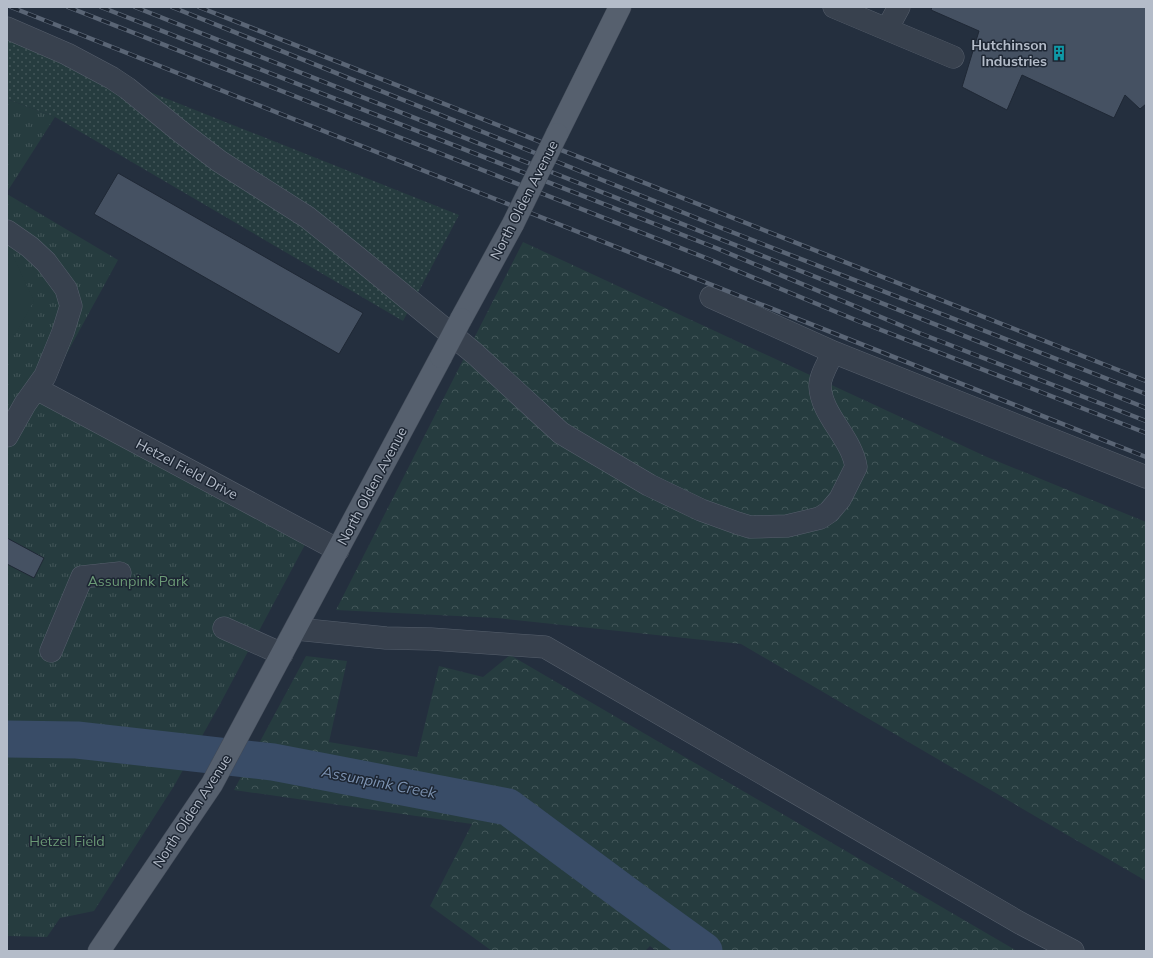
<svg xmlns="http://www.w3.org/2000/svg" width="1153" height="958" font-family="Mulish,sans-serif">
  <defs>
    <pattern id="grass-dots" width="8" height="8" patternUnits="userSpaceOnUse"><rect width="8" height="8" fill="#263c3f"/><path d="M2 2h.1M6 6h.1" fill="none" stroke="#435659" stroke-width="1.8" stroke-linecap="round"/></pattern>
    <pattern id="forest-crowns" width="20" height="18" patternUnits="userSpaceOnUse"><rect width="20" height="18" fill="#263c3f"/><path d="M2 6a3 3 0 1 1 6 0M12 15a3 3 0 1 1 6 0" fill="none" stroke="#435659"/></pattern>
    <pattern id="park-tufts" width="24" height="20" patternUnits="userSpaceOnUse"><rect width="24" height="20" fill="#263c3f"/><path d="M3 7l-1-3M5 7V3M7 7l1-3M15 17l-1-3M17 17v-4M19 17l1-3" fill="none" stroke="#435659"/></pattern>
  </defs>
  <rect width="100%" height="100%" fill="#242f3e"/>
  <path fill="url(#grass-dots)" d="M 7,35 L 459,215 L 403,321 L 55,117 L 7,99 Z"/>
  <path fill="url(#forest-crowns)" d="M 523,242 L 987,457 L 1146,522 L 1146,881 L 741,644 L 497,618 L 336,610 Z
    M 510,655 L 1017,951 L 656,951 L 650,946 L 645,951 L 492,951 L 430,906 L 472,824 L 234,790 L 306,656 L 347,661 L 329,742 L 417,757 L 439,666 L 483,677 Z"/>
  <path fill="url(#park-tufts)" d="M 7,99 L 55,117 L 7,192 Z
    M 7,194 L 118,260 L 49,386 L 315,526 L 220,704 L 174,786 L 94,911 L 60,918 L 47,937 L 7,936 Z"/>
  <path fill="#263c3f" d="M 7,253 L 13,256 L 34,301 L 7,349 Z"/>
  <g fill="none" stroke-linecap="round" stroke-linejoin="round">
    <path stroke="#394c67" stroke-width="37" d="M 7,739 L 77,740 L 273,762 L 508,807 L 628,896 L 704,951"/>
  </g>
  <path fill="#455162" stroke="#1f2835" d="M 932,7 L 1146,7 L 1146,104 L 1140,109 L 1125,95 L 1114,118 L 1022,75 L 1007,110 L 962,87 L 979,31 L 931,10 Z
    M 118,173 L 363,313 L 339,354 L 94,214 Z
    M 7,538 L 44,558 L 34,578 L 7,564 Z"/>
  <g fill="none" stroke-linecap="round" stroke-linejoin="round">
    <defs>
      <path id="minor" d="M 834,7 L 953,57
        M 7,28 L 67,54 L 112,78 L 127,88 L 181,132 L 219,161 L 307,217 L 357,257 L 474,353 L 561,433 L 649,485 L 701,510 L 737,523 L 750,527 L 787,526 L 820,518 L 829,512 L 840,499 L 856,467 C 852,438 821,415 820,386 C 820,375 829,362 833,352
        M 887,29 L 899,7
        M 7,231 L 30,247 L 46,262 L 66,289 L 71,306 L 63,332 L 45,376 L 25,404 L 7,436
        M 711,297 L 833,352 L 1146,477
        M 37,389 L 338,550
        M 224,628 L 282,654
        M 296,629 L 386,638 L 431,639 L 545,647 L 1020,923 L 1073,951
        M 51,651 L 82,577 L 120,573"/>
      <path id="major" d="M 557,134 L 620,7
        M 461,319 L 513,224
        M 99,951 L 212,784 L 441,357"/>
    </defs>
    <use href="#minor" stroke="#565f6c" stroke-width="23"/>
    <use href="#major" stroke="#414a57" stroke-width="23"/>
    <use href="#minor" stroke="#38414e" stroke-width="22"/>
    <use href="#major" stroke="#56606e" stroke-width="22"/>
    <defs>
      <path id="rail" d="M 11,7 L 1146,457
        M 68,7 L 711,260 L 858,321 L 1146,433
        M 101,7 L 716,248 L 919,333 L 1146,421
        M 135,7 L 1146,408
        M 172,7 L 724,229 L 1146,394
        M 199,7 L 1146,381"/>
    </defs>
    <use href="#rail" stroke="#5a6575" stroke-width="4.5"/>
    <use href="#rail" stroke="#1d2633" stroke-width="3" stroke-dasharray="9" stroke-linecap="butt"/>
    <defs>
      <path id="major-bridge" d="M 513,224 L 557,134
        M 441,357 L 461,319"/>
    </defs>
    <use href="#major-bridge" stroke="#414a57" stroke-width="23" stroke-linecap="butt"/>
    <use href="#major-bridge" stroke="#56606e" stroke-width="22"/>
  </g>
  <defs>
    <symbol id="building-bare" viewBox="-9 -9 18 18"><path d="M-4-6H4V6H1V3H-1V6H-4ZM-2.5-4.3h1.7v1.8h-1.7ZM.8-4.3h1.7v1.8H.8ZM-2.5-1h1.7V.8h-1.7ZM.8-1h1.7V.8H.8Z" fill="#0f9aa8" stroke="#1d2633" stroke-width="2.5" paint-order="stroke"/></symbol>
  </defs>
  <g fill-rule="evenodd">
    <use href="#building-bare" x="1048" y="42" width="22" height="22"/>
  </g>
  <g text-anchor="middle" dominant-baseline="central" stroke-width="3" stroke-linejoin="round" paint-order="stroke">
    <g font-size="14" font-weight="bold" fill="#b4bcc9" stroke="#1d2633" text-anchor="end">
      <text x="1047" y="45">Hutchinson<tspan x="1047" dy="16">Industries</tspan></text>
    </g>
    <g font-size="14" fill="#b4bcc9" stroke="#1d2633">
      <text transform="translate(524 200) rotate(-63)">North Olden Avenue</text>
      <text transform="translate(187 469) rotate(28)">Hetzel Field Drive</text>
      <text transform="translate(372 486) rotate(-62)">North Olden Avenue</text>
      <text transform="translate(192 811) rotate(-57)">North Olden Avenue</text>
    </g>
    <g font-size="14" fill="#6b9a76" stroke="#1d2633">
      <text x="138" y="581">Assunpink Park</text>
      <text x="67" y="841">Hetzel Field</text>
    </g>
    <g font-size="15" font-style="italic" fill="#7c92b1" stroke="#1d2633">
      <text transform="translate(379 782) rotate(11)">Assunpink Creek</text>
    </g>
  </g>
  <rect width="1153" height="958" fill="none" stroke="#b4bcc9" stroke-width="16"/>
</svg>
